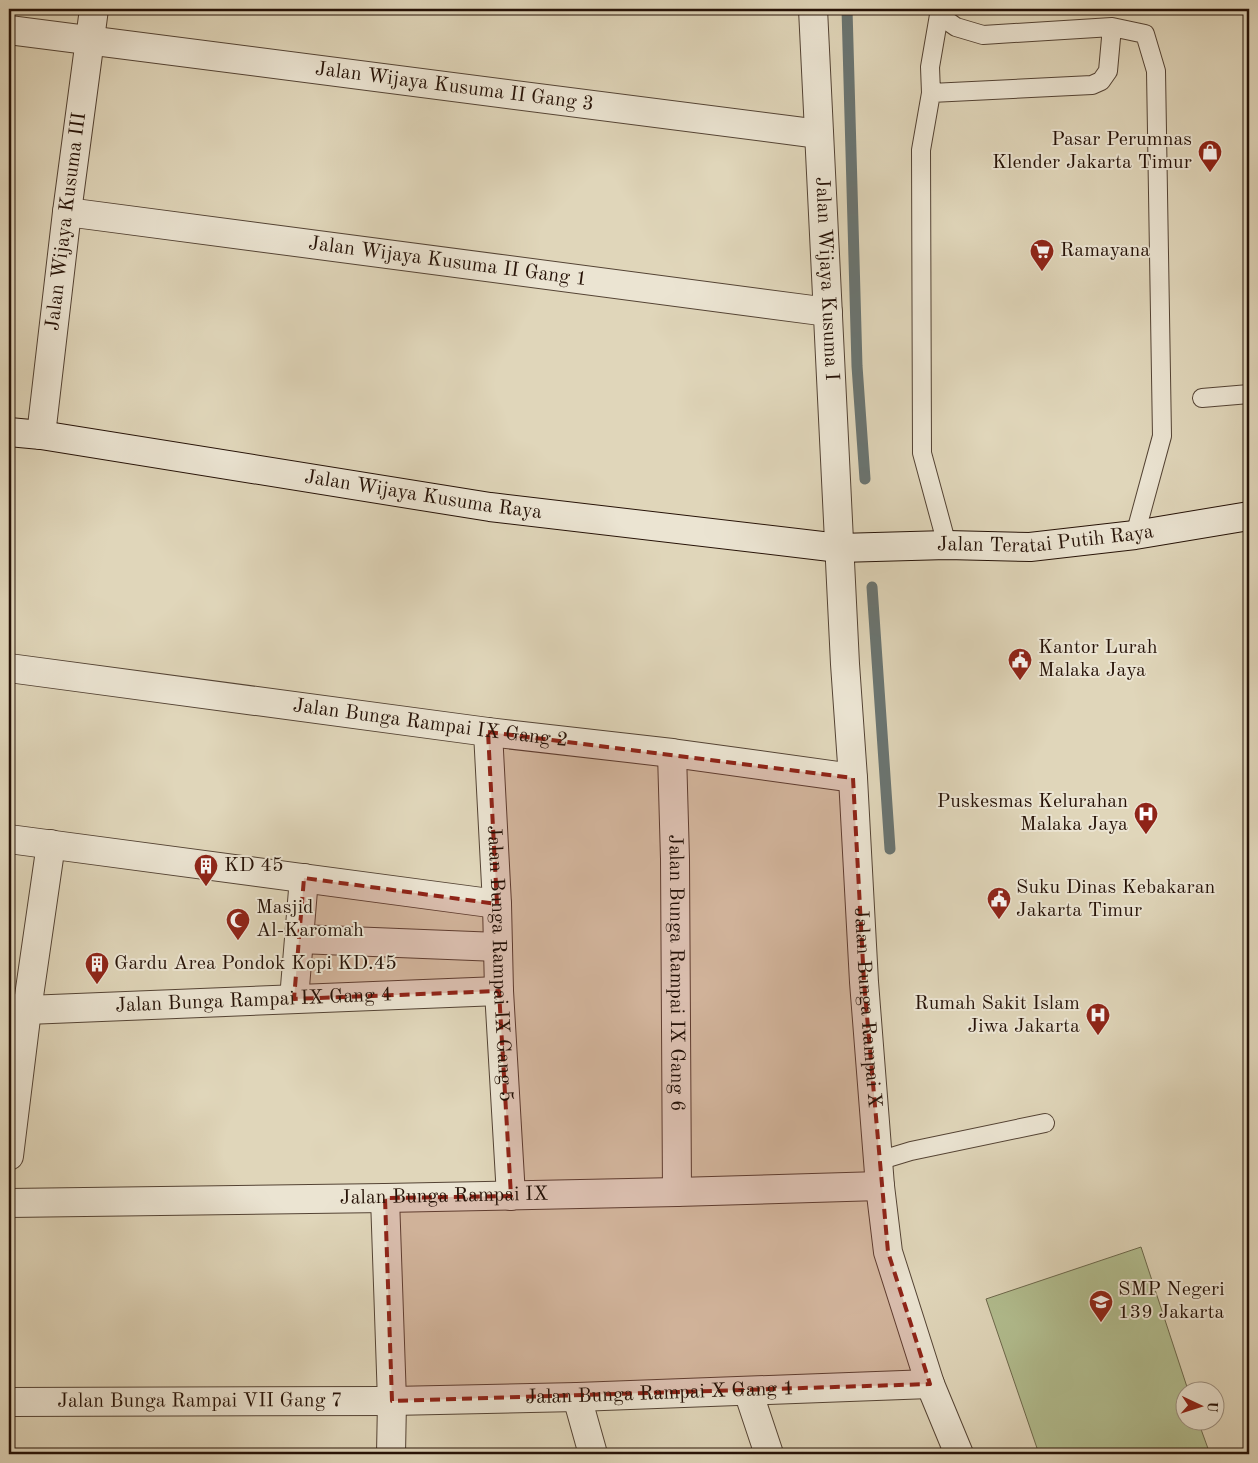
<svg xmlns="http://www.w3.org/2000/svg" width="1258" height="1463" font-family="'Old Standard TT',serif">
  <rect width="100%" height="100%" fill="#e0d6ba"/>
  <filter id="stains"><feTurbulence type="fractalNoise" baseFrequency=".004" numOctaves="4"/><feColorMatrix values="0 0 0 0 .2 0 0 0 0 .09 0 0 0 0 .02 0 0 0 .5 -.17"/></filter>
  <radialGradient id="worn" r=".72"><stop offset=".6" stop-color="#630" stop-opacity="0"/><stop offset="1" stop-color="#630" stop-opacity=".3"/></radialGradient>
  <path fill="#b2be90" stroke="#6c684c" d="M 1141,1247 L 1188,1390 L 1186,1390 L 1186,1420 L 1198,1421 L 1210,1454 L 1039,1454 L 986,1299 Z"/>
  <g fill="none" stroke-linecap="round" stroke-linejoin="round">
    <path stroke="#6a7572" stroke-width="11" d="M 847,9 L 857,366 L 865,479
      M 872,587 L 890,849"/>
    <defs>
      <path id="lane" d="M 938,9 L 939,15 L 956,27 L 983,35 L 1112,27 L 1145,34 L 1156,71 L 1162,436 L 1135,535
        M 939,15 L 930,67 L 931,93 L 921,150 L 922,453 L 947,545
        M 931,93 L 1092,85 L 1101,81 L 1108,71 L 1112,27
        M 1202,398 L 1249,394
        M 878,1161 L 911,1151 L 1045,1123"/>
      <g id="street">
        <path id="s1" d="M 813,9 L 845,664 L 853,778 L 864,982 L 880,1186 L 888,1252 L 930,1384 L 959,1454"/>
        <path id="s2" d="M 9,30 L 819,134"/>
        <path id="s3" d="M 67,212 L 828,312"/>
        <path id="s4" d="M 41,435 L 67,212 L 94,9"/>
        <path id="s5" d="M 9,668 L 488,732 L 672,753 L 853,778"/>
        <path id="s6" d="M 488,732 L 497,904 L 499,991 L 511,1196"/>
        <path id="s7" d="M 672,753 L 675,859 L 677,1192"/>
        <path d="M 9,839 L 497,904"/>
        <path d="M 299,939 L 498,947"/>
        <path d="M 294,999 L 304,878"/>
        <path id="s8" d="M 9,1008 L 27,1010 L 499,991"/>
        <path d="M 9,1156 L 27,1010 L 51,844"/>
        <path d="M 385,1198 L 392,1401 L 391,1454"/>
        <path id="s9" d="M 9,1203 L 385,1198 L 677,1192 L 880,1186"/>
        <path d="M 748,1391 L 769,1454"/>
        <path d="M 577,1397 L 593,1454"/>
        <path id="s10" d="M 9,1402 L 392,1401 L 577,1397 L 930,1384"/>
      </g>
      <g id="secondary">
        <path id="s11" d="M 9,432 L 41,435 L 490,507 L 839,548 L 947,545 L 1030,547 L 1135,535 L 1249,516"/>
      </g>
    </defs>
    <use href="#lane" stroke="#544334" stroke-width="20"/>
    <use href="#street" stroke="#544334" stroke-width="30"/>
    <use href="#secondary" stroke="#261207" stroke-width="30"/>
    <use href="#lane" stroke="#ebe4d2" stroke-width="18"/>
    <use href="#street" stroke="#ebe4d2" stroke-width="28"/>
    <use href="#secondary" stroke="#ebe4d2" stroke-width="28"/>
  </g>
  <path fill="#8f2418" fill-opacity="0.2" stroke="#8f2418" stroke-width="4" stroke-dasharray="10 6" stroke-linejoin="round" d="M 488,732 L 853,778 L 864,982 L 888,1252 L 930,1384 L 392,1401 L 385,1198 L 511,1196 L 499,991 L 294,999 L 304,878 L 497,904 Z"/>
  <defs>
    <symbol id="shop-pin" viewBox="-11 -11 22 30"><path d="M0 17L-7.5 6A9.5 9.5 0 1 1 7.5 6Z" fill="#8f2418" stroke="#ebe4d2"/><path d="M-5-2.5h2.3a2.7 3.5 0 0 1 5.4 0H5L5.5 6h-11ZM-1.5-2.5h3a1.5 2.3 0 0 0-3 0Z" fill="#fff"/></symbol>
    <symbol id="supermarket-pin" viewBox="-11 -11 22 30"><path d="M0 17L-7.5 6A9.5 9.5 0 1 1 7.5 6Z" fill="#8f2418" stroke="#ebe4d2"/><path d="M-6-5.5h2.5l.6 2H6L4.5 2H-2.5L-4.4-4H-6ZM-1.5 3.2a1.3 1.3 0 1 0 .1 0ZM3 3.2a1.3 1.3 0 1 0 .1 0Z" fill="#fff"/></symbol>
    <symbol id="civic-pin" viewBox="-11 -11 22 30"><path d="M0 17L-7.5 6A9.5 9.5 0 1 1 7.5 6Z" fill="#8f2418" stroke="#ebe4d2"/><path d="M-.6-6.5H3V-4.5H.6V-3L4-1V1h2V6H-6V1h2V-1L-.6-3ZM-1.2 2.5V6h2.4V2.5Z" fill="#fff"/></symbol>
    <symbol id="hospital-pin" viewBox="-11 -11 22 30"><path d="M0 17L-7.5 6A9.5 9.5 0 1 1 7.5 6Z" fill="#8f2418" stroke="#ebe4d2"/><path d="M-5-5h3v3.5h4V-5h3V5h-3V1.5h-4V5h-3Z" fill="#fff"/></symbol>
    <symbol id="building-pin" viewBox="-11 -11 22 30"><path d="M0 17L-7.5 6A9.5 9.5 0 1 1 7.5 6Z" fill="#8f2418" stroke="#ebe4d2"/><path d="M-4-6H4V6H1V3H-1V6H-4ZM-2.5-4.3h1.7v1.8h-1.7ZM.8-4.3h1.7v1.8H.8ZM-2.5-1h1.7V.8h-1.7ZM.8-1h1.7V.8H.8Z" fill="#fff"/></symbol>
    <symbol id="mosque-pin" viewBox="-11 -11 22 30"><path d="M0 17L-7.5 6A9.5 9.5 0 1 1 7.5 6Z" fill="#8f2418" stroke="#ebe4d2"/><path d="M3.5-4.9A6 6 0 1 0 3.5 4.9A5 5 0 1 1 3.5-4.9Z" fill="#fff"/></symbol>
    <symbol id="school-pin" viewBox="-11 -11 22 30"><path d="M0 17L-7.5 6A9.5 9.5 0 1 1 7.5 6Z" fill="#8f2418" stroke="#ebe4d2"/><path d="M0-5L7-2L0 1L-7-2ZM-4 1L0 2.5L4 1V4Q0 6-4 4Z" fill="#fff"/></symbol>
  </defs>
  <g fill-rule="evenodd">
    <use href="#shop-pin" x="1196" y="138" width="28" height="38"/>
    <use href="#supermarket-pin" x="1028" y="237" width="28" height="38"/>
    <use href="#civic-pin" x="1006" y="646" width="28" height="38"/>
    <use href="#hospital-pin" x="1132" y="800" width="28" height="38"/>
    <use href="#building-pin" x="192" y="852" width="28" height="38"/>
    <use href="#civic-pin" x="985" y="885" width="28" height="38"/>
    <use href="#mosque-pin" x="224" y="906" width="28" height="38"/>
    <use href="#building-pin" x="83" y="950" width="28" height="38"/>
    <use href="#hospital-pin" x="1084" y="1001" width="28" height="38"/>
    <use href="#school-pin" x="1087" y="1288" width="28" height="38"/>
  </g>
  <g text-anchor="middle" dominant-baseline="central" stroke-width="4" stroke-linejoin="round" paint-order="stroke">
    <g font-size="20" fill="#261207" stroke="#ebe4d2">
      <text stroke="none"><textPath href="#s2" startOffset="449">Jalan Wijaya Kusuma II Gang 3</textPath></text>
      <text stroke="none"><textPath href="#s4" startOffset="215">Jalan Wijaya Kusuma III</textPath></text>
      <text stroke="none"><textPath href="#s3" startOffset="384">Jalan Wijaya Kusuma II Gang 1</textPath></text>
      <text stroke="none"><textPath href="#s1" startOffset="270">Jalan Wijaya Kusuma I</textPath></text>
      <text stroke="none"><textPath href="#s11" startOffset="419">Jalan Wijaya Kusuma Raya</textPath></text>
      <text stroke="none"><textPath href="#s11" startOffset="1045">Jalan Teratai Putih Raya</textPath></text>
      <text stroke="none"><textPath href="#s5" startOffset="425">Jalan Bunga Rampai IX Gang 2</textPath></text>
      <text stroke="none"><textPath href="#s6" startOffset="232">Jalan Bunga Rampai IX Gang 5</textPath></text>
      <text stroke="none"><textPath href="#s7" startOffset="220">Jalan Bunga Rampai IX Gang 6</textPath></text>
      <text stroke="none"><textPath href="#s8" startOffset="245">Jalan Bunga Rampai IX Gang 4</textPath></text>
      <text stroke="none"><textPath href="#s1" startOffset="1000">Jalan Bunga Rampai X</textPath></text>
      <text stroke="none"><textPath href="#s9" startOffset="435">Jalan Bunga Rampai IX</textPath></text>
      <text stroke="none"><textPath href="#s10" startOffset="651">Jalan Bunga Rampai X Gang 1</textPath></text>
      <text stroke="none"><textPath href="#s10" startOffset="191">Jalan Bunga Rampai VII Gang 7</textPath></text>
    </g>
    <g font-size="20" fill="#261207" stroke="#ebe4d2" text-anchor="start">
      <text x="1192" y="140" text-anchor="end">Pasar Perumnas<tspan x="1192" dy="23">Klender Jakarta Timur</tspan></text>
      <text x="1060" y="251">Ramayana</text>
      <text x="1038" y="648">Kantor Lurah<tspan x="1038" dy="23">Malaka Jaya</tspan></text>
      <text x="1128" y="802" text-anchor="end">Puskesmas Kelurahan<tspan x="1128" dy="23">Malaka Jaya</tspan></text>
      <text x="224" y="866">KD 45</text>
      <text x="1016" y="888">Suku Dinas Kebakaran<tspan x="1016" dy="23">Jakarta Timur</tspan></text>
      <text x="256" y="908">Masjid<tspan x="256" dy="23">Al-Karomah</tspan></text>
      <text x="114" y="964">Gardu Area Pondok Kopi KD.45</text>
      <text x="1080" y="1004" text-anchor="end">Rumah Sakit Islam<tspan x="1080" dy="23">Jiwa Jakarta</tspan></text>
      <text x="1118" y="1290">SMP Negeri<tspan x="1118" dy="23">139 Jakarta</tspan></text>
    </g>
  </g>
  <rect width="1258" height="1463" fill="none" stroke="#e0d6ba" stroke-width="30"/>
  <rect x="10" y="10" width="1238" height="1443" fill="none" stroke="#261207" stroke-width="2.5"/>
  <rect x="15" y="15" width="1228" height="1433" fill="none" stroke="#261207"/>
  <g transform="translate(1200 1406) rotate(94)"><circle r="24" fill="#ebe4d2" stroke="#9c9081"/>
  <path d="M0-4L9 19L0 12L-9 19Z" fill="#8f2418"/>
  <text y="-8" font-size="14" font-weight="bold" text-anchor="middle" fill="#261207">U</text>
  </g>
  <rect width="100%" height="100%" filter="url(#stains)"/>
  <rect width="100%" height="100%" fill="url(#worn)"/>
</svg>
